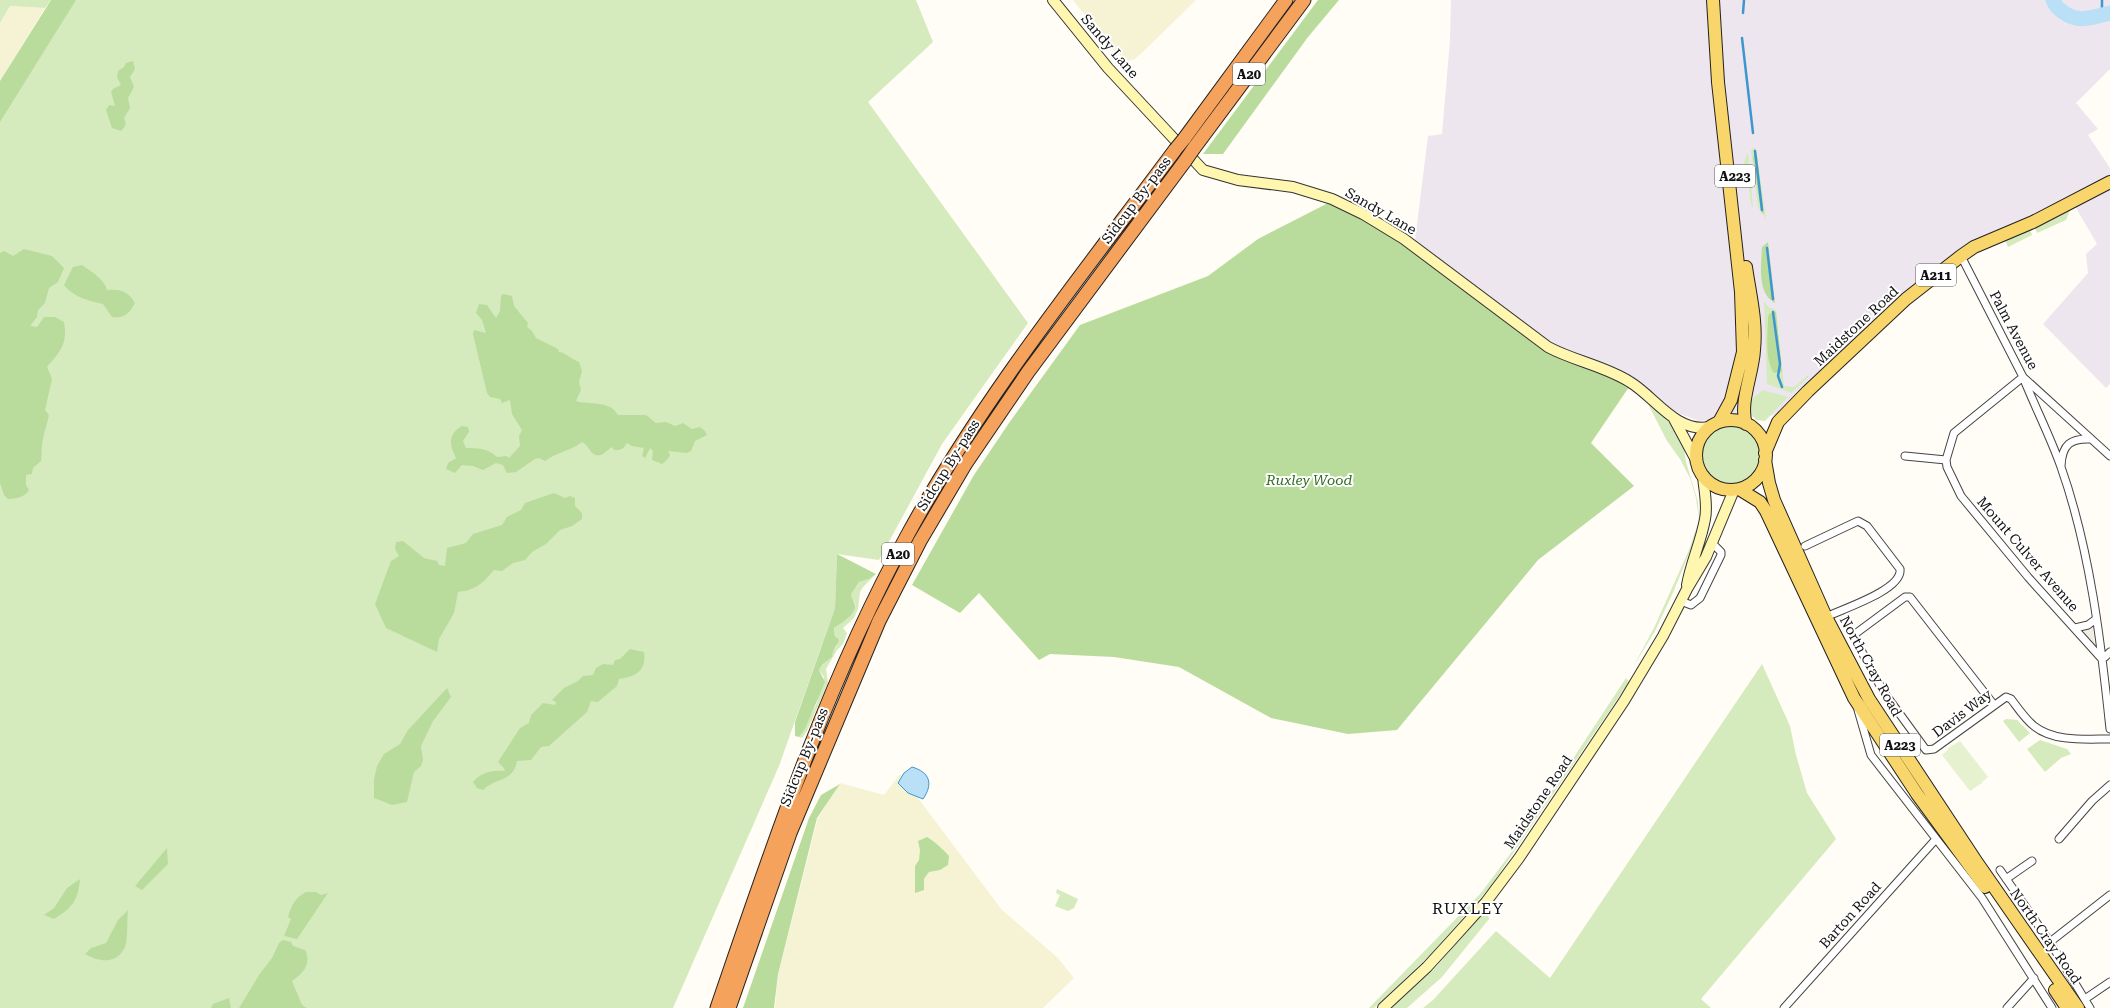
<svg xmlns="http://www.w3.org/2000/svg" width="2110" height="1008" font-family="'Roboto Serif',serif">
  <rect width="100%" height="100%" fill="#fffdf5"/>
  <path fill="#eee6ef" d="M 1451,0 L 2110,0 L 2110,69 L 2076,103 L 2098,129 L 2088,135 L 2110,168 L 2110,384 L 2106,388 L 2043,324 L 2088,273 L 2086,254 L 2097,244 L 2072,201 L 1965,246 L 1909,293 L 1778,415 L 1699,421 L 1675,412 L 1635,380 L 1564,355 L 1469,288 L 1415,240 L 1428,136 L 1442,134 L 1450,40 Z"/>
  <path fill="#f6f3d4" d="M 1073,0 L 1196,0 L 1145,50 L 1135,59 L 1127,61 L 1112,49 Z
    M 10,6 L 45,8 L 0,81 L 0,23 Z
    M 900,774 L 1002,910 L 1057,957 L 1074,978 L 1043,1008 L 775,1008 L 778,974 L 818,818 L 840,783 L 884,795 Z"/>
  <path fill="#d5ebbd" d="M 0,0 L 51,0 L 45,8 L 10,6 L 0,23 Z
    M 52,0 L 916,0 L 933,42 L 868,102 L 1028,323 L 942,444 L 879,560 L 837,554 L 835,608 L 779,766 L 673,1008 L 0,1008 L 0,82 Z
    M 1753,148 L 1756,148 L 1766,219 L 1758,207 L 1751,151 Z
    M 1748,152 L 1753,207 L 1751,205 L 1749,189 L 1742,168 Z
    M 2070,210 L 2066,220 L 2037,233 L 2035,228 Z
    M 2030,229 L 2032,235 L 2008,247 L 2005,240 Z
    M 1764,301 L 1768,307 L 1776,310 L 1784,386 L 1794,387 L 1808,375 L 1809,377 L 1791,393 L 1767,384 Z
    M 1763,390 L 1788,397 L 1765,421 L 1756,420 L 1749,410 L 1751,400 Z
    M 1647,402 L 1666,418 L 1683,443 L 1686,462 L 1698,502 L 1699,520 L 1693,544 L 1672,595 L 1655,631 L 1633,667 L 1654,628 L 1689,550 L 1699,520 L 1696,498 L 1690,478 L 1680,459 L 1667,441 Z
    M1701 456a30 30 0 1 1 60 0a30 30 0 1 1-60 0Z
    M 876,574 L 863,587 L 860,592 L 858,609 L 854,618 L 843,628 L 847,633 L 843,644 L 837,650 L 826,669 L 828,683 L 807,731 L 802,738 L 799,737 L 816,705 L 824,677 L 819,670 L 837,646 L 834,628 C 841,624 858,612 855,603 C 854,600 851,598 850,594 L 859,582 L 869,579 Z
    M 1762,664 L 1790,726 L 1796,755 L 1807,793 L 1836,839 L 1701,999 L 1711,1008 L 1423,1008 L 1433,1000 L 1496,931 L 1550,978 Z
    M 1626,678 L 1629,682 L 1490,887 L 1430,955 L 1374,1008 L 1369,1008 L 1481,893 L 1511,853 Z
    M 2006,719 L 2017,720 L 2030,733 L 2019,742 L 2003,721 Z
    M 2040,740 L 2067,749 L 2071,754 L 2061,758 L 2045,772 L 2027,749 Z
    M 1057,889 L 1078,899 L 1074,908 L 1068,911 L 1055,906 L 1060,895 L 1056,893 Z
    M 1487,909 L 1489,919 L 1442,977 L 1407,1008 L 1391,1008 L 1435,968 Z"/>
  <path fill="#b9dc9c" d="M 51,0 L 76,0 L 0,122 L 0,81 Z
    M 1318,0 L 1339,0 L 1308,37 L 1223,154 L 1203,154 Z
    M 133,61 L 135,69 L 130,77 L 134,87 L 128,98 L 130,108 L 124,118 C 127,124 125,127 121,131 L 112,128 L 106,110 L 109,105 L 115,106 L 111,92 L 113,89 L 121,85 L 117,77 L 118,71 L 124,67 L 126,63 Z
    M 1754,154 L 1757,155 L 1764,214 L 1761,212 L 1753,157 Z
    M 1332,201 L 1403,240 L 1532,337 L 1603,371 L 1629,387 L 1591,443 L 1634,486 L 1538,560 L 1397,730 L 1348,734 L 1271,718 L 1179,667 L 1114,657 L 1050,654 L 1039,660 L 979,593 L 960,613 L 912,585 L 974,475 L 1009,423 L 1080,325 L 1208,276 L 1258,239 Z
    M 1768,242 L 1775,303 C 1757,294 1761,265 1762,247 Z
    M 24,249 L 52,256 L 64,268 L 58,282 L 49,288 L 45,303 L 38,310 L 37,317 L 30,326 L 37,327 L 44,317 L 55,317 L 64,322 C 68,343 61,351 47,367 L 52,379 L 45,410 L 49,415 C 47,424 45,430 43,439 C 41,447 42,453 41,461 L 33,468 L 32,474 L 26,475 L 26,485 L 29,490 C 25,497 16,499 8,499 L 4,495 L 0,483 L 0,253 L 4,251 L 13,256 Z
    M 82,265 C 92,272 104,279 107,290 C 120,289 128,291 135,303 C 129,313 125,319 112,317 L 103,304 C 89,301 73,297 64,285 L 73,267 Z
    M 503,294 L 512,296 L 514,306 L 528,323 L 527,327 L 532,331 L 536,338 L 558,349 L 559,352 C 566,353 571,359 579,362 L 582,371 L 579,382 L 581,390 L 576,401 C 589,405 610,400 618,415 L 646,415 L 656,423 L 666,422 L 675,426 L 683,423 L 692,429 L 700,427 L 705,431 L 707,435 L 695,441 L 691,451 L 687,453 L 668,451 L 670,455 L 668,459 L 662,464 L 652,460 L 653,451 L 650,448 L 645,458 L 642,456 L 644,448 L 632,446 L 627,443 C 624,448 621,451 614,450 L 612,447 C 608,449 604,454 601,455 C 591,458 589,445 582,442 C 571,451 557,452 545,461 L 539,458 L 535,459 L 516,472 L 507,473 L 503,465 L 496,463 L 483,470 L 473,466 L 462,465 L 455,473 L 446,469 L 448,463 L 456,458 C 449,445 448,434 462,426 L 468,427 L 469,432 L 463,441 L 466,448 C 478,448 487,448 497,457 L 507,456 L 509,458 L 520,446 L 519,436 L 522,430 L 512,414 L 510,400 L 502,403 L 500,399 L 490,397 L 487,393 L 473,334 L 474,330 L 486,333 L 482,320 L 476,313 L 479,304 L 487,305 L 496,318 L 500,311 L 501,296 Z
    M 1776,312 L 1782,372 L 1774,373 C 1764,359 1768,334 1768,317 L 1769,314 Z
    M 554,493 L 565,498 L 570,496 L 575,498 L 575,506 L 582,513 L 582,519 L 572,526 L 560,530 L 546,544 L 532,552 L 525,560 L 513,563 L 502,571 L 494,570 C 482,584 476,590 458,592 L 454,613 L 439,639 L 437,652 L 386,628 L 375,604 L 391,561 L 399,556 L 395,549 L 396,542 L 403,541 L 424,558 L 437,561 L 439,565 L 445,566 L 447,548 L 466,543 L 473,534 L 502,525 L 507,517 L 521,510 L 525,503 Z
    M 837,554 L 876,574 L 869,579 L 859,582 L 851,594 C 851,598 855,602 855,606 C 856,614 841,624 834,628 L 835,636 L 839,640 C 837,646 832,651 832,657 L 823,664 L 819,670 L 825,682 L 805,729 L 799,737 L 795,736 L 795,722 L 835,608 Z
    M 630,649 L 644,652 C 647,671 635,677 619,679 L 617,686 L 598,702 L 591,701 L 587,712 L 549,746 L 541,747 L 531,760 L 517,761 C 513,783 496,777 483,790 L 477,788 L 473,782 C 481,772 493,770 505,771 L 504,768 L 498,762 L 520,728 L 529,723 L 531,715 L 543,703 L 555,705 L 556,702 L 552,700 L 564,688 L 578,681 L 583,676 L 593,675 L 596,668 L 603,664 L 613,665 L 615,660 L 620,659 Z
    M 447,688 L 451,697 L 433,721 L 421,746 L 423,760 L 421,766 L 414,772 L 407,802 L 392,805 L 374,798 L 374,780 L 377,766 L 384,754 L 400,744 L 408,730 Z
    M 840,784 L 817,818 L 778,974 L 774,1008 L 743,1008 L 809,818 L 821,795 Z
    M 927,837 C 933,840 944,850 949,856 L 948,865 L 940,870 L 929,872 L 924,879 L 924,890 L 915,893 L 915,866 L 919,860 L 920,850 L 918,841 Z
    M 167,848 L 168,864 L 142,890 L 135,886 Z
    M 80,879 C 78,901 72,908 54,919 L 44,915 L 54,908 L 67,888 Z
    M 306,892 L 316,892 L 321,895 L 328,893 L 297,939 L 284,936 L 291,919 L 288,917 C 292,904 295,898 306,892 Z
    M 128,910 C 127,919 128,940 125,947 C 117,965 98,962 85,954 L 91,948 L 106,943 L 118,920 Z
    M 283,940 L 291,942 L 293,946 L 305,950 C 312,964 303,973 292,981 L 302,1005 L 307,1008 L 239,1008 L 259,975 L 272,958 L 279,943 Z
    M 229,998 L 231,1008 L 211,1008 L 213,1004 Z"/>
  <path fill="#e6f2cf" d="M 1960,741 L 1988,777 L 1982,782 L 1982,783 L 1970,791 L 1942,755 L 1948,750 L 1948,748 Z"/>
  <path fill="#f1ede2" d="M 2093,626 L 2095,645 L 2082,631 Z"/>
  <path fill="#b9e0f7" stroke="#3f96cf" d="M 912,767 C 929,772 934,783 923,799 L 908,793 L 898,783 L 904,773 Z"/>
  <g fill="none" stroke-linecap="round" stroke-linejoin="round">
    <path stroke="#3f96cf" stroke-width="2.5" d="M 2102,0 L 2102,11 L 2105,14
      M 1743,13 L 1744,0
      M 1742,38 L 1753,133
      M 1755,151 L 1762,210
      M 1767,248 L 1773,299
      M 1773,312 L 1780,364 L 1778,376 L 1782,387"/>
    <path stroke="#b9e0f7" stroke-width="15" d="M 2053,0 C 2055,6 2058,9 2063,12 C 2079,24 2093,17 2110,13"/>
    <defs>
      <path id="street" d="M 1961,256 L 2023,377 L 2110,456
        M 1905,456 L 1946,460
        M 2061,466 C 2062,444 2071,438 2091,439
        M 1805,546 L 1858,521 L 1867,526 L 1900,569 C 1903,590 1842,609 1826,617
        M 1681,601 L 1691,605 L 1700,598 L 1721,555 L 1721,552 L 1713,544
        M 2075,628 L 2088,625 L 2096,619
        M 2101,658 L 2028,577 L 1961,496 L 1947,467 L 1946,460 L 1954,433 L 2023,377 C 2035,407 2050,436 2061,467 C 2090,549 2101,642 2110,729
        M 2101,658 L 2105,657 L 2110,652
        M 1994,705 L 1910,597 L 1905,597 L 1855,634 L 1856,641 L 1883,691 L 1926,750 L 1934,749 L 2006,697 L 2011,699 C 2018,708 2025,719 2034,726 C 2054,742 2085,739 2110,739
        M 1858,710 L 1871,755 L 1982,898 L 2052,1008
        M 2059,839 L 2092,801 L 2110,785
        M 2000,870 L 2050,942 L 2090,1008
        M 2006,879 L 2032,861
        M 2050,942 L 2110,895
        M 2085,999 L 2110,982
        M 1784,1008 L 1936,839
        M 2007,1008 L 2034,978"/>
      <path id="secondary" d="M 1053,0 L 1108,68 L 1203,170 L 1238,180 L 1293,187 L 1332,199 L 1363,214 L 1404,239 L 1548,347 C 1574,361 1605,366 1630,382 C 1655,397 1676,433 1709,427
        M 1674,419 L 1696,460
        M 1687,585 C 1691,562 1701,542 1705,519 C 1708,505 1704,490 1703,476
        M 1383,1008 L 1427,967 L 1449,943 L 1486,902 L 1519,858 L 1624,701 L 1663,636 L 1687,589 L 1706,557 L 1734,490"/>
      <path id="primary" d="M 1713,0 L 1718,82 L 1741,292 L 1743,352 L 1731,400 L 1719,422
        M1696 455a35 35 0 1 1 70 0a35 35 0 1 1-70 0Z
        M 1746,424 C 1739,403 1753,373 1754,350 C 1757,321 1750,295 1746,267
        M 1765,453 L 1778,422 L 1808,391 L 1906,299 L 1961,256 L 1974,247 L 2033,222 L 2110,182
        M 1765,460 L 1769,483 L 1774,500 L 1826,617 L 1869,699 L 1978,864 L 2078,1008
        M 1739,489 L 1760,502 L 1766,511 L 1854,698 L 1917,794 L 1985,887
        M 2055,990 L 2067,1008"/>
      <path id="highway" d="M 1184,139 L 1286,0
        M 1194,148 L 1304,0
        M 717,1008 C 772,848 826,683 908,534 C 983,397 1082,275 1175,150
        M 729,1008 L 790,833 L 879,621 L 920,541 L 966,463 L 1028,372 L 1185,161"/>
    </defs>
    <use href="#street" stroke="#444" stroke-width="9"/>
    <use href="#secondary" stroke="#333" stroke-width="12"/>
    <use href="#primary" stroke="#222" stroke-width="14"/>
    <use href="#highway" stroke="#222" stroke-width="15"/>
    <use href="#street" stroke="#fff" stroke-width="7"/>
    <use href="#secondary" stroke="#fff6b0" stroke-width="10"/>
    <use href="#primary" stroke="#f9d66b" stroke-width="12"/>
    <use href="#highway" stroke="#f5a25d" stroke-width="13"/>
    <defs>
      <path id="highway-bridge" d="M 1175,150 L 1184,139
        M 1185,161 L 1194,148"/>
    </defs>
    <use href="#highway-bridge" stroke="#222" stroke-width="15" stroke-linecap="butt"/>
    <use href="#highway-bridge" stroke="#f5a25d" stroke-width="13"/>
  </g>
  <g text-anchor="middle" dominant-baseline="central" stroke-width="4" stroke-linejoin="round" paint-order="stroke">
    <g fill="#fff" stroke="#585858" stroke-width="1">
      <rect x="1233" y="63" width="32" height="22" rx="3"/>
      <rect x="1715" y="165" width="40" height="22" rx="3"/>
      <rect x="1916" y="264" width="40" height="22" rx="3"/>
      <rect x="882" y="543" width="32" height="22" rx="3"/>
      <rect x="1880" y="734" width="40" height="22" rx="3"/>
    </g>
    <g font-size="13" font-weight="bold" fill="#111">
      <text x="1249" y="74">A20</text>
      <text x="1735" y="176">A223</text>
      <text x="1936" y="275">A211</text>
      <text x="898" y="554">A20</text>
      <text x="1900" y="745">A223</text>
    </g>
    <g font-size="14" fill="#111" stroke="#fff">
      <text transform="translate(1110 46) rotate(49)">Sandy Lane</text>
      <text transform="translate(1136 200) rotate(-53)">Sidcup By-pass</text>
      <text transform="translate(1381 211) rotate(30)">Sandy Lane</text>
      <text transform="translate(1856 326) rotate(-43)">Maidstone Road</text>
      <text transform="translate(2014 330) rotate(62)">Palm Avenue</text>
      <text transform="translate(948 465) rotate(-58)">Sidcup By-pass</text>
      <text transform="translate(2028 554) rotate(49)">Mount Culver Avenue</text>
      <text transform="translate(1871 666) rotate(61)">North Cray Road</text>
      <text transform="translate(1962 713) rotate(-37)">Davis Way</text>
      <text transform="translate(804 757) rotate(-68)">Sidcup By-pass</text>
      <text transform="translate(1538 802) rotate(-56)">Maidstone Road</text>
      <text transform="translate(1850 915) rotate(-48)">Barton Road</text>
      <text transform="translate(2046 936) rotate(55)">North Cray Road</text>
    </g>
    <g font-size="14" font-style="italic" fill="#2f6b1f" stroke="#fff">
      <text x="1309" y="480">Ruxley Wood</text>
    </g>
    <g font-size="16" letter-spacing="1" fill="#111" stroke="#fff">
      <text x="1468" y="908">RUXLEY</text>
    </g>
  </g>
</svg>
